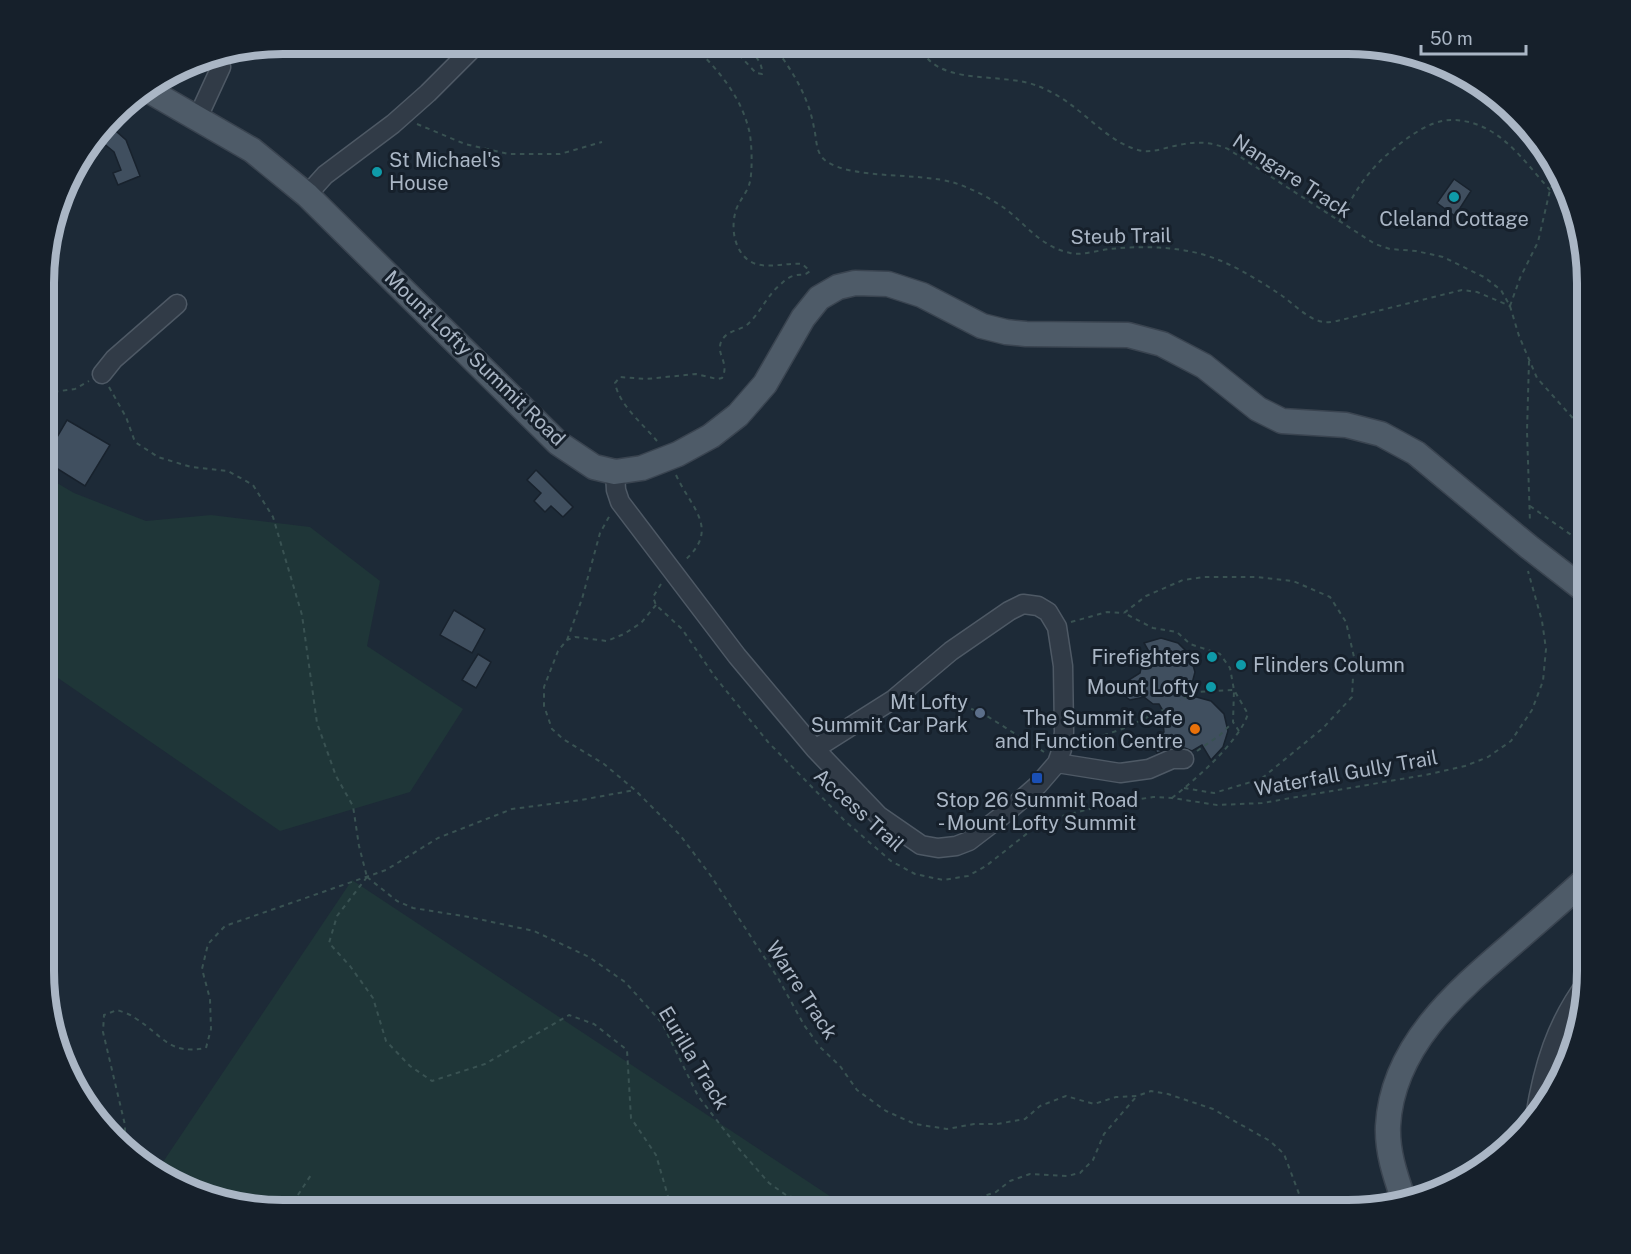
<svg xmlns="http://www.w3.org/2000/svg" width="1631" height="1254" font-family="'Public Sans',sans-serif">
  <rect width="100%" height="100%" fill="#1d2a37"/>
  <path fill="#1f3638" d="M 45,476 L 74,493 L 146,521 L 211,515 L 310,527 L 380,581 L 367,646 L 463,709 L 410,792 L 280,831 L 45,669 Z
    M 352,880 L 851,1210 L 268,1210 L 192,1192 L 157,1171 Z"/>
  <path fill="#404f5f" stroke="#18222d" stroke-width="1.5" d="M 109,125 L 126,140 L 140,176 L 118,185 L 113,173 L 121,170 L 114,152 L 97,138 Z
    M 1454,179 L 1471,191 L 1455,216 L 1437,203 Z
    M 67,420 L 110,445 L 85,486 L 45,461 L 45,440 L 53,444 Z
    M 536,470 L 573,507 L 563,517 L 551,506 L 545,512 L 534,501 L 541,493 L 527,480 Z
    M 454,610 L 485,629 L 472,653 L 440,635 Z
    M 1161,638 L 1178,643 L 1190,655 L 1195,672 L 1189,695 L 1211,701 L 1224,714 L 1228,731 L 1223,747 L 1211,760 L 1202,745 L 1192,751 L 1185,748 L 1172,748 L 1157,753 L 1153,747 L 1154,743 L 1164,732 L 1163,722 L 1166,716 L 1159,704 L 1153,704 L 1144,697 L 1130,700 L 1122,694 L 1124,683 L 1140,673 L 1142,664 L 1151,655 L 1144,643 Z
    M 478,654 L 491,662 L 476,688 L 462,680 Z"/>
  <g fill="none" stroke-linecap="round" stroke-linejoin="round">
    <defs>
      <path id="minor" d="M 198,117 L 221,67 L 215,55
        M 307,195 L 325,175 L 393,124 L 428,93 L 477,44
        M 102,374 L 114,359 L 177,304
        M 615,472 L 616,490 L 620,502 L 737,656 L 815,749 L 879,816 L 921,845 L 938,848 L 956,846 L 969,841 L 1007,812 L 1038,785 L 1057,763 L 1062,749 L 1064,732 L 1063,666 L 1057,627 L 1048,612 L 1038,606 L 1023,604 L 1009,611 L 951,651 L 894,699 L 815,749
        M 1057,763 L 1120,773 L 1149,769 L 1172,759 L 1184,759
        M 1535,1117 C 1543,1067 1556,1023 1587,982"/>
      <path id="major" d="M 148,90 L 252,150 L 307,195 L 558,443 L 594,467 L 615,472 L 642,468 L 678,454 L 711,436 L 738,415 L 765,384 L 803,318 L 819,298 L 838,287 L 855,283 L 888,284 L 922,295 L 982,326 L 1006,332 L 1026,334 L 1128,335 L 1162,344 L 1204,366 L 1258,409 L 1282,421 L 1346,425 L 1381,434 L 1416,453 L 1529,547 L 1587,592
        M 1403,1198 C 1395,1175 1387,1151 1388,1126 C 1392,1047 1455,993 1511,945 C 1536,923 1562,901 1587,878"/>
    </defs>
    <use href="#minor" stroke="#4e5965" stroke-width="21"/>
    <use href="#major" stroke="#3a4450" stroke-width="27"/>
    <path stroke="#395252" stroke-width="2" stroke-dasharray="4.5 4.5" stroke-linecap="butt" d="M 714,44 L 741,57 L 756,73 L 762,74 C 763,61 752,53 745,44
      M 772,44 C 791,68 809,97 814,128 C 817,139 815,153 826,161 C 853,180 920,172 955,183 C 973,189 992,199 1007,210 C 1028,227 1042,247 1070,253 C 1082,256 1098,250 1110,249 C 1139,246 1172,246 1201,254 C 1228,261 1257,279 1281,295 C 1294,304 1307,319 1323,322 C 1328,323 1336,321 1341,320 L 1462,290 L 1477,292 L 1510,306
      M 917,44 C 921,49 924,54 928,59 C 952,84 1005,73 1038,86 C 1048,90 1061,97 1070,104 C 1091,119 1112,143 1138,150 C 1152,154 1166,147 1179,145 C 1197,141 1211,142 1228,149 L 1375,244 L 1390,249 L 1416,251 L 1443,257 L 1484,277 L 1501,290 L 1510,306 L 1519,336 L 1537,378 L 1587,434
      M 417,124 L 465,144 L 509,154 L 560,154 L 602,142
      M 1339,222 C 1348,205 1358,186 1371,171 C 1386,153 1420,125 1442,121 C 1457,118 1474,122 1487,129 C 1512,142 1531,169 1550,190
      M 1510,306 L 1520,278 L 1538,242 L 1550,190 L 1558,171
      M 1529,361 L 1527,431 L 1530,523
      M 109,387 L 126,417 L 135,442 L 158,457 L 191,467 L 228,471 L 253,485 L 273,517 L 302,615 L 317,723 L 336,776 L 353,806 L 359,846 L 367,877
      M 45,393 L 75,389 L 89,381
      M 657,441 C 643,424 619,405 615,383 L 620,377 L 646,379 L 696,374 L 717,379 L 722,378 C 730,363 716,355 721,342 C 726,330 740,331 748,324 C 761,312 767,295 781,284 C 784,281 789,277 793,276 C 800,273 804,277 810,271 L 802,264 C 785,262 763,271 748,260 C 733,248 731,226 736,210 C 739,201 746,194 749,185 C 753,175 752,141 749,130 C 740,94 717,69 692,44
      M 676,475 C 691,508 721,529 684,561
      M 1530,506 L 1587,546
      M 661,584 L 653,597 L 656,605 L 682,629 L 715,677 L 768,742 L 845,821 L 891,861 L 915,874 L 943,880 L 968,876 L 986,866 L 1039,824 L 1058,817 L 1110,804 L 1153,797 L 1172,798 L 1217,805 L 1262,803 L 1425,775 L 1465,766 L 1488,757 L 1511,741 L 1532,710 L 1543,681 L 1546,649 L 1542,621 L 1528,571
      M 656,605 L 641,623 L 624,634 L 607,641 L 575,637 L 567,640 L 558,651 L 544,687 L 544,706 L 552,729 L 563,739 L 604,764 L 635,790 L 680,835 L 711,876 L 778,978 L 804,1025 L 820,1047 L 840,1066 L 857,1090 L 886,1111 L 915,1124 L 947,1129 L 974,1124 L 997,1124 L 1025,1119 L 1040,1106 L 1066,1096 L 1094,1104 L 1116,1097 L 1137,1096 L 1151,1091 L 1168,1094 L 1213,1109 L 1270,1141 L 1284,1154 L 1304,1207 L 1308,1210
      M 1071,622 L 1107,612 L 1124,613
      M 567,640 L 582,599 L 600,533 L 610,515
      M 963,705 L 987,716 L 1044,752
      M 1078,744 L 1122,729 L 1163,710
      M 1197,751 L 1220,735 L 1232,723
      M 1184,788 L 1214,793 L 1261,779 L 1323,728 L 1352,697 L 1354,657 L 1346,622 L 1330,597 L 1293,581 L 1256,577 L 1204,577 L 1183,580 L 1146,596 L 1124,613 L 1153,628 L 1177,632 L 1190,644 L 1220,654 L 1230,668 L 1234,690 L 1233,722 L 1239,731
      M 1172,798 C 1196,779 1238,743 1248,714 L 1234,690 L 1194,692 L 1180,700
      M 367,877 L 397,901 L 413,908 L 469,917 L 534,931 L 589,957 L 625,982 L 662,1023 L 698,1096 L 739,1149 L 769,1183 L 786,1195 L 803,1201 L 852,1205 L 875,1202 L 978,1198 L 996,1192 L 1010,1181 L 1030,1174 L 1067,1176 L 1080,1173 L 1093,1160 L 1104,1134 L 1136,1097
      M 367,877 L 337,916 L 329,943 L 350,966 L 373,998 L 386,1041 L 410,1066 L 432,1081 L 485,1064 L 569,1015 L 594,1024 L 627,1050 L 631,1118 L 656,1155 L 672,1210
      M 125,1150 L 125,1125 L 103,1032 L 104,1015 L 117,1010 C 123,1012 130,1014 135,1018 C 164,1036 168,1055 206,1048 L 211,1029 L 210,999 L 202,969 L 208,944 L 225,926 L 386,870 L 438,838 L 512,809 L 581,800 L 635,790
      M 288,1210 L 311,1175"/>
    <use href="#minor" stroke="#313b47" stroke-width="18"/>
    <use href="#major" stroke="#4e5b68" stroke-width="24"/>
  </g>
  <g fill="#0f9aa8" stroke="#16202b" stroke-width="2">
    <circle cx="377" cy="172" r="6"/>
    <circle cx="1454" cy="197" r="6"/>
    <circle cx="1212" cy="657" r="6"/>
    <circle cx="1241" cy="665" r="6"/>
    <circle cx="1211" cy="687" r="6"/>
  </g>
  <circle fill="#5c6f8a" stroke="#16202b" stroke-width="2" cx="980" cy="713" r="6"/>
  <circle fill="#e8710a" stroke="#16202b" stroke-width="2" cx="1195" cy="729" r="6"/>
  <rect fill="#1a4fb4" stroke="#16202b" stroke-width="2" x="1031" y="772" width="12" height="12" rx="3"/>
  <g text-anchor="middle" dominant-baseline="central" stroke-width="6" stroke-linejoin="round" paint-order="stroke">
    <g font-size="20" fill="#aab6c5" stroke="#16202b" text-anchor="end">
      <text x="389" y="160" text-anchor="start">St Michael's<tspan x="389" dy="23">House</tspan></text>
      <text x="1454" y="219" text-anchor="middle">Cleland Cottage</text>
      <text x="1200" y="657">Firefighters</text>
      <text x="1253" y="665" text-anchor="start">Flinders Column</text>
      <text x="1199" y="687">Mount Lofty</text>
      <text x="968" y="702">Mt Lofty<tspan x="968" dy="23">Summit Car Park</tspan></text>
      <text x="1183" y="718">The Summit Cafe<tspan x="1183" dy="23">and Function Centre</tspan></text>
      <text x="1037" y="800" text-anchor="middle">Stop 26 Summit Road<tspan x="1037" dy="23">- Mount Lofty Summit</tspan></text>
    </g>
    <g font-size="20" fill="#aab6c5" stroke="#16202b">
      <text transform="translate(1292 176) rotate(33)">Nangare Track</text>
      <text transform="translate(1121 236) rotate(-1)">Steub Trail</text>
      <text transform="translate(475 358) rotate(44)">Mount Lofty Summit Road</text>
      <text transform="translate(1346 773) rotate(-10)">Waterfall Gully Trail</text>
      <text transform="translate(859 810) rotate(42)">Access Trail</text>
      <text transform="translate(802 990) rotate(57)">Warre Track</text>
      <text transform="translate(694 1058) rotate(59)">Eurilla Track</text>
    </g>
  </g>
  <path d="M0 0H1631V1254H0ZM283 54H1348A229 229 0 0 1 1577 283V971A229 229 0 0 1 1348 1200H283A229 229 0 0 1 54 971V283A229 229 0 0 1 283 54Z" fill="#16202b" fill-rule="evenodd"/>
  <path fill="none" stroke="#aab6c5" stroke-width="8" d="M283 54H1348A229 229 0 0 1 1577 283V971A229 229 0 0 1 1348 1200H283A229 229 0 0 1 54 971V283A229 229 0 0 1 283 54Z"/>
  <path d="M1421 45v9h105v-9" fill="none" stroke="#aab6c5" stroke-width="3"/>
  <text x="1430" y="45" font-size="18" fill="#aab6c5" stroke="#16202b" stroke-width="4.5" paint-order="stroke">50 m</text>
</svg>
